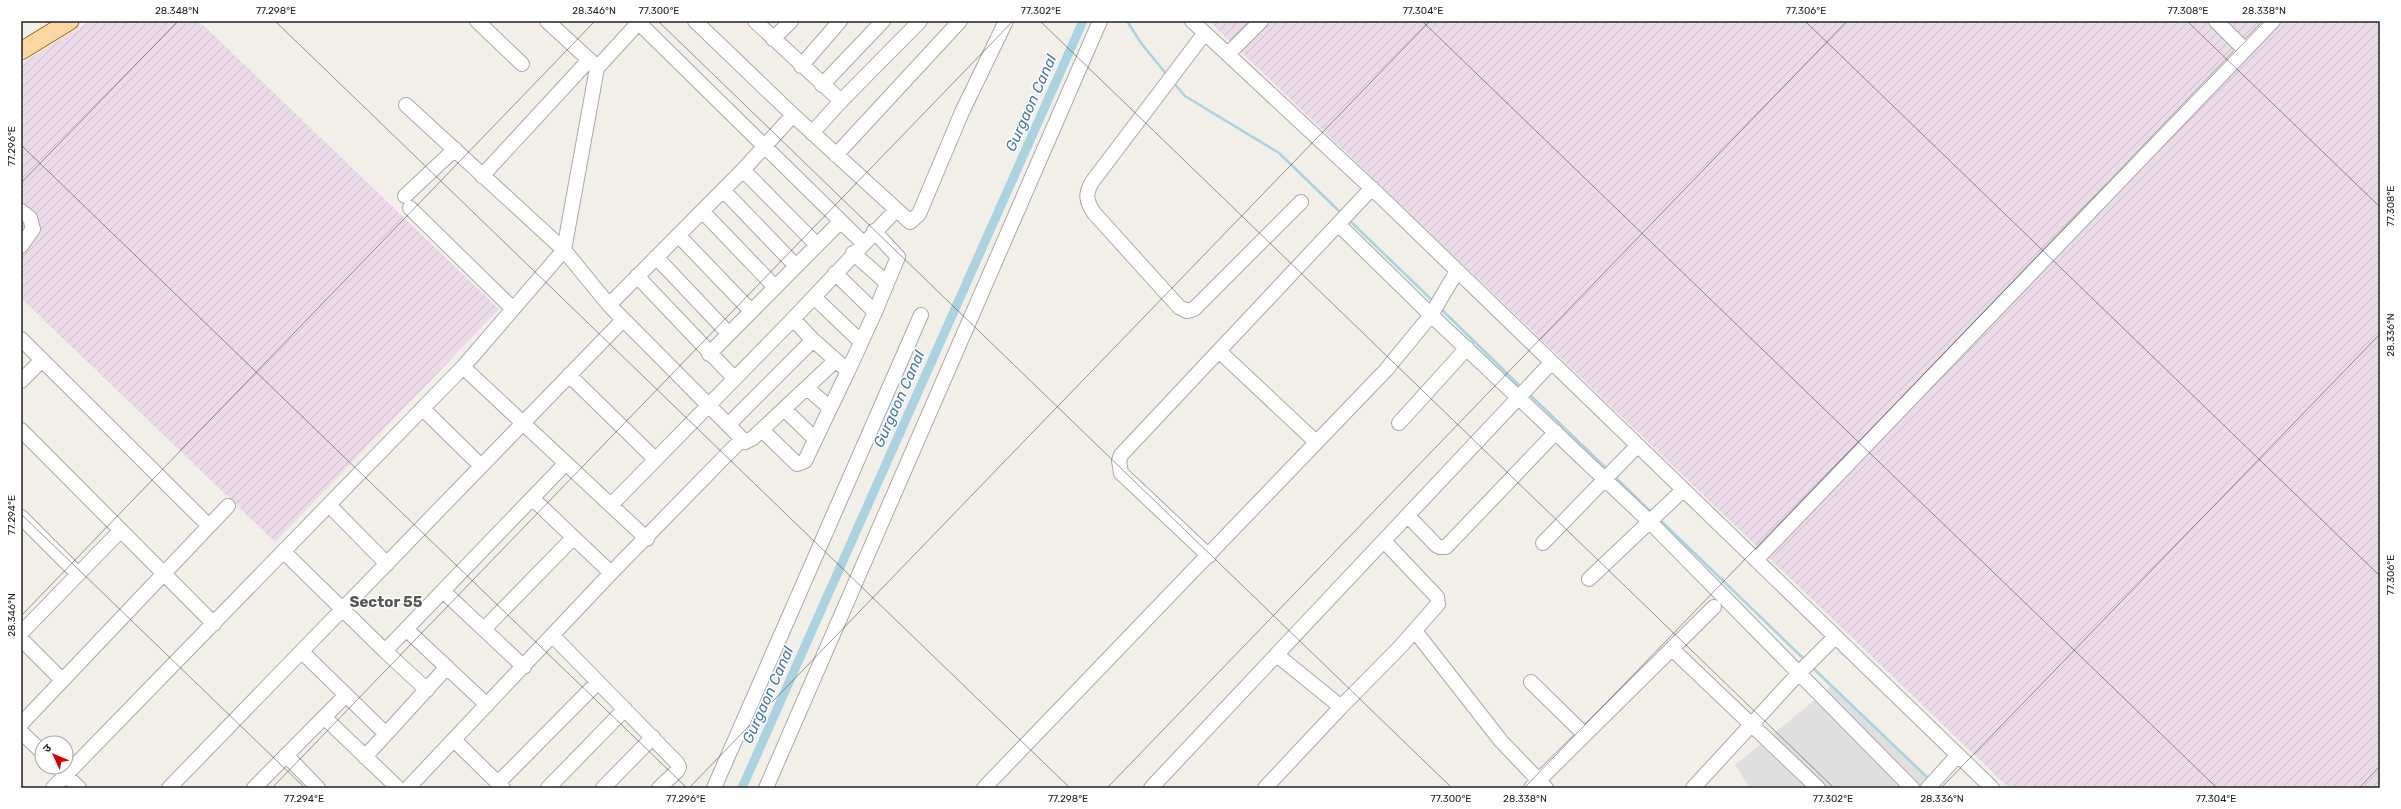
<svg xmlns="http://www.w3.org/2000/svg" width="2401" height="809" font-family="Rubik,'Noto Sans Devanagari',sans-serif">
  <defs>
    <pattern id="industrial-furrows" width="10" height="10" patternUnits="userSpaceOnUse"><rect width="10" height="10" fill="#ebdbe8"/><path d="M-1 1l2-2M0 10L10 0M9 11l2-2" fill="none" stroke="#c9bcc7"/></pattern>
  </defs>
  <rect width="100%" height="100%" fill="#f2efe9"/>
  <path fill="#e0dfdf" d="M 1833,685 L 1937,788 L 1750,788 L 1735,765 Z"/>
  <path fill="url(#industrial-furrows)" d="M 90,21 L 199,21 L 499,309 L 275,542 L 21,298 L 21,64 Z
    M 1209,21 L 2380,21 L 2380,788 L 2009,788 Z"/>
  <g fill="none" stroke-linecap="round" stroke-linejoin="round">
    <path stroke="#aad3df" stroke-width="2.5" d="M 1127,21 L 1141,43 L 1167,75
      M 1173,82 L 1185,96 L 1279,153 L 1341,213
      M 1348,219 L 1434,302
      M 1440,308 L 1521,387
      M 1528,393 L 1608,470
      M 1614,476 L 1652,513
      M 1659,519 L 1805,660
      M 1814,669 L 1929,779"/>
    <path stroke="#aad3df" stroke-width="9" d="M 742,788 L 1083,21"/>
    <defs>
      <path id="minor" d="M 477,21 L 522,64
        M 547,21 L 596,66
        M 695,21 L 793,115 L 910,222 L 919,214 L 962,112 L 1006,21
        M 755,21 L 841,101
        M 1192,21 L 1382,198 L 1992,788
        M 2216,21 L 2245,50
        M 638,22 L 863,243
        M 1204,34 L 1092,182 C 1085,194 1086,201 1094,213 L 1179,307 L 1187,311 L 1194,309 L 1301,202
        M 773,39 L 791,21
        M 1228,54 L 1261,21
        M 801,66 L 840,21
        M 822,85 L 883,21
        M 406,105 L 564,250 L 609,305 L 745,442 L 753,438 L 835,361
        M 812,133 L 841,101 L 920,21
        M 836,155 L 960,21
        M 743,170 L 817,245
        M 482,176 L 589,60
        M 723,190 L 796,266
        M 405,196 L 455,149
        M 410,208 L 513,309
        M 21,211 L 30,218 L 33,229 L 21,246
        M 702,211 L 775,287
        M 1338,224 L 1431,315 L 1650,522 L 1912,788
        M 874,231 L 898,257 L 875,312
        M 678,235 L 751,311
        M 853,253 L 887,283
        M 656,257 L 729,334
        M 637,276 L 734,378
        M 814,297 L 860,341
        M 609,305 L 743,170 L 793,115
        M 793,319 L 813,340 L 848,371 L 875,312 L 835,273
        M 21,339 L 209,526
        M 1219,351 L 1316,442
        M 709,354 L 840,222
        M 463,367 L 647,539
        M 569,375 L 655,459
        M 21,381 L 42,360
        M 807,388 L 830,408
        M 423,409 L 481,466
        M 784,409 L 815,439
        M 1399,423 L 1467,348
        M 728,425 L 813,340
        M 21,430 L 214,624
        M 762,430 L 797,464 L 805,461 L 848,371
        M 532,498 L 611,573
        M 329,505 L 387,564
        M 611,505 L 793,319 L 896,210
        M 1408,516 L 1436,545 L 1440,547 L 1446,547 L 1556,432
        M 21,517 L 78,574
        M 1543,543 L 1637,446
        M 284,552 L 385,651 L 566,463
        M 1209,556 L 1121,473 L 1119,461 L 1121,455 L 1372,188
        M 1756,560 L 2273,21
        M 1589,579 L 1683,490
        M 443,591 L 524,667
        M 406,629 L 487,705
        M 484,629 L 573,538
        M 1415,631 L 1501,741 L 1546,788
        M 21,633 L 121,530
        M 553,636 L 677,763 L 679,767 L 677,771 L 659,788
        M 21,639 L 62,680
        M 1672,649 L 1818,788
        M 385,651 L 427,690
        M 302,652 L 386,734
        M 1277,655 L 1341,707
        M 1531,682 L 1584,734
        M 324,717 L 398,788
        M 21,724 L 228,506
        M 21,732 L 42,752
        M 454,740 L 503,788
        M 286,755 L 318,788
        M 365,757 L 447,667
        M 57,767 L 79,788
        M 498,783 L 598,682
        M 53,788 L 463,367 L 564,250 L 597,68 L 640,21
        M 169,788 L 623,320
        M 254,788 L 346,695
        M 408,788 L 611,573 L 742,439
        M 548,788 L 625,709
        M 603,788 L 653,737
        M 714,788 L 921,315
        M 766,788 L 1100,21
        M 984,788 L 1386,370 L 1431,315 L 1457,271
        M 1151,788 L 1551,363
        M 1265,788 L 1341,707 L 1401,646 L 1438,604 L 1437,597 L 1384,541
        M 1531,788 L 1714,607
        M 1693,788 L 1799,673 L 1835,637
        M 1928,788 L 1957,756"/>
      <path id="major" d="M 21,51 L 70,21"/>
    </defs>
    <use href="#minor" stroke="#a9a9a9" stroke-width="16"/>
    <use href="#major" stroke="#a06b00" stroke-width="19"/>
    <use href="#minor" stroke="#fff" stroke-width="14"/>
    <use href="#major" stroke="#fcd6a4" stroke-width="17"/>
  </g>
  <path fill="none" stroke="#222" stroke-width="1" stroke-opacity="0.45" d="M 275,21 L 1070,788M 658,21 L 1452,788M 1040,21 L 1834,788M 1422,21 L 2217,788M 1805,21 L 2380,576M 2187,21 L 2380,207M 21,145 L 687,788M 21,183 L 178,21M 21,514 L 305,788M 21,616 L 595,21M 272,788 L 1013,21M 689,788 L 1430,21M 1107,788 L 1847,21M 1524,788 L 2265,21M 1941,788 L 2380,334M 2359,788 L 2380,766"/>
  <g text-anchor="middle" dominant-baseline="central" stroke-width="3" stroke-linejoin="round" paint-order="stroke">
    <g font-size="15" font-style="italic" fill="#4a7aab" stroke="#fff">
      <text transform="translate(1031 103) rotate(-66)">Gurgaon Canal</text>
      <text transform="translate(899 399) rotate(-66)">Gurgaon Canal</text>
      <text transform="translate(768 695) rotate(-66)">Gurgaon Canal</text>
    </g>
    <g font-size="15" font-weight="bold" fill="#555" stroke="#fff">
      <text x="386" y="602">Sector 55</text>
    </g>
  </g>
  <rect width="2401" height="809" fill="none" stroke="#ffffff" stroke-width="44"/>
  <g transform="translate(54 755) rotate(314)"><circle r="19" fill="#ffffff" stroke="#a7a7a7"/>
  <path d="M0-3L7 15L0 10L-7 15Z" fill="#d40000"/>
  <text y="-6" font-size="11" font-weight="bold" text-anchor="middle" fill="#222222">उ</text>
  </g>
  <rect x="22" y="22" width="2357" height="765" fill="none" stroke="#222" stroke-width="1.5"/>
  <g font-size="10" text-anchor="middle" fill="#222">
    <text x="177" y="14">28.348°N</text>
    <text x="276" y="14">77.298°E</text>
    <text x="594" y="14">28.346°N</text>
    <text x="659" y="14">77.300°E</text>
    <text x="1041" y="14">77.302°E</text>
    <text x="1423" y="14">77.304°E</text>
    <text x="1806" y="14">77.306°E</text>
    <text x="2188" y="14">77.308°E</text>
    <text x="2264" y="14">28.338°N</text>
    <text transform="translate(11 146) rotate(-90)" y="4">77.296°E</text>
    <text transform="translate(2390 206) rotate(-90)" y="4">77.308°E</text>
    <text transform="translate(2390 335) rotate(-90)" y="4">28.336°N</text>
    <text transform="translate(11 515) rotate(-90)" y="4">77.294°E</text>
    <text transform="translate(2390 575) rotate(-90)" y="4">77.306°E</text>
    <text transform="translate(11 615) rotate(-90)" y="4">28.346°N</text>
    <text x="304" y="802">77.294°E</text>
    <text x="686" y="802">77.296°E</text>
    <text x="1068" y="802">77.298°E</text>
    <text x="1451" y="802">77.300°E</text>
    <text x="1525" y="802">28.338°N</text>
    <text x="1833" y="802">77.302°E</text>
    <text x="1942" y="802">28.336°N</text>
    <text x="2216" y="802">77.304°E</text>
  </g>
</svg>
